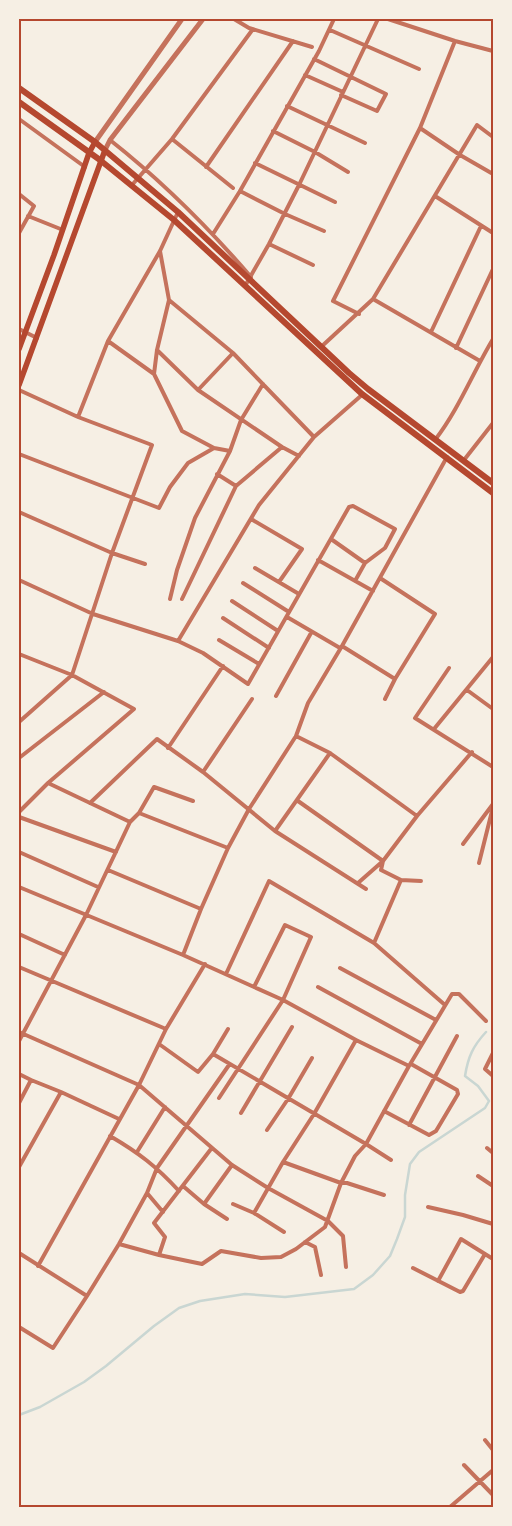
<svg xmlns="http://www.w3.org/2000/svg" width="512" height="1526" font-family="'Roboto Serif',serif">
  <rect width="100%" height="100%" fill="#f6efe4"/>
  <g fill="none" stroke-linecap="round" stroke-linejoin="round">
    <path stroke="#c9d6d2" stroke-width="2.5" d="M 19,1415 L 40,1407 L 84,1382 L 106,1366 L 154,1326 L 179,1308 L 200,1301 L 245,1294 L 285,1297 L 354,1289 L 373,1275 L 390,1256 L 397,1239 L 405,1217 L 405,1195 L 410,1164 L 419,1152 L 485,1108 L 489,1101 L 478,1086 L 465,1076 C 468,1057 473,1046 486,1032"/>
    <path stroke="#c5725c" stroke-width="4" d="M 234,19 L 249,28 L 312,47
      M 388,19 L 455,41 L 493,51
      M 330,30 L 419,69
      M 314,59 L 386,94 L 377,111 L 341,95
      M 305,75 L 343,92
      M 287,106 L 365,143
      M 19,119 L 85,167
      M 420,128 L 460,155 L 493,174
      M 273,131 L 315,152 L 348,172
      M 172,139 L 233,188
      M 110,140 C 162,181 208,227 251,277
      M 255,163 L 335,202
      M 206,167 L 293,41
      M 132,185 L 172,139 L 253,29
      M 240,191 L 285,214 L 324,231
      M 19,194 L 34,206 L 19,233
      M 435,196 L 493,233
      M 28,216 L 63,230
      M 213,234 L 240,191 L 319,51 L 334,19
      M 269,244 L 313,265
      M 245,286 L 269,244 L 299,185 L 378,19
      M 373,299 L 480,361
      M 169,300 L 233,353 L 314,437
      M 359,314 L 333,301 L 420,128 L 455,41
      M 19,329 L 37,338
      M 431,332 L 481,226
      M 108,341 L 154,374 L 182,431 L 214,448 L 230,451
      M 321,347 L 373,299 L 477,125 L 493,137
      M 456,348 L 493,269
      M 157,350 L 198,390 L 282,447 L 299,456
      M 154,374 L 157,350 L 169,300 L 160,251
      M 19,390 L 78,417 L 152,445 L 112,553 L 72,675 L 19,722
      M 198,390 L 233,353
      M 78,417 L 108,341 L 160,251 L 178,212
      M 435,440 C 459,409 473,372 493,339
      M 19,454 L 159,508 L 170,487 L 188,463 L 214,448
      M 464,460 L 493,423
      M 217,474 L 236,486
      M 19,512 L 112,553 L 145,564
      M 251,519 L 302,549 L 279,582
      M 331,539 L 365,563
      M 318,560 L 373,591
      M 255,568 L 299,594
      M 380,578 L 435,614 L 395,679 L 385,699
      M 19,580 L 93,614 L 178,641 L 203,653 L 248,684 L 349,507 L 353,506 L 395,529 L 385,548 L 365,563 L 355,581
      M 243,583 L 289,612
      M 170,599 L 177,570 L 195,518 L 230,451 L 241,420 L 263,384
      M 182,599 L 236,486 L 282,447
      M 232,601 L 278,631
      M 287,617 L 340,648
      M 223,618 L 269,648
      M 219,640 L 259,664
      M 178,641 L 259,505 L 314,437 L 363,394
      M 342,646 L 447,457
      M 19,654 L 72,675 L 134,709 L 48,783 L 19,812
      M 449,668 L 415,718 L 493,767
      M 467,690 L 493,709
      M 276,696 L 311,633
      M 434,729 L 493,657
      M 296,736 L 330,753 L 417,816
      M 168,748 L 223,666
      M 19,758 L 104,692
      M 203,772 L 252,699
      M 48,783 L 130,822
      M 298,801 L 383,861 L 381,870 L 401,880 L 421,881
      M 90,803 L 157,739 L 203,772 L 275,831 L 366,889
      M 139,813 L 228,848
      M 19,817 L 116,852
      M 275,831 L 330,753
      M 463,844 L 493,804
      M 19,852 L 98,887
      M 479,863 L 493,807
      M 108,870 L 201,909
      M 358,883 L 383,861 L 417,816 L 472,752
      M 19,887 L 183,955 L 283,1000 L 356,1040 L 409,1066
      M 19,934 L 65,955
      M 374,943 L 401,880
      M 183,955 L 201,909 L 228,848 L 249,809 L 296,736 L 308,703 L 342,646 L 395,679
      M 19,967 L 166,1029
      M 340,968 L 436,1020
      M 226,974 L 269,881 L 374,943 L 445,1005
      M 318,987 L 422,1044
      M 19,1032 L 139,1085 L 232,1165 L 268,1188 L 328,1221 L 343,1236 L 346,1267
      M 19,1041 L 86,915 L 130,822 L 139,813 L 154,787 L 193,801
      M 159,1044 L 198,1072 L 213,1054 L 228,1029
      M 493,1053 L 485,1069 L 493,1076
      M 213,1054 L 366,1144 L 391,1160
      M 19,1074 L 31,1080 L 61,1092 L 119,1119
      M 219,1098 L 283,1000 L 311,937 L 285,925 L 254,987
      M 19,1103 L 31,1080
      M 384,1111 L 429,1135 L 436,1131 L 458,1094 L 457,1090 L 411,1064
      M 241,1113 L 292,1027
      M 409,1125 L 457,1036
      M 267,1130 L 288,1099 L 312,1058
      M 110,1136 C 139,1153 156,1166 179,1191
      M 487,1148 L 493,1153
      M 137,1152 L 165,1107
      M 283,1162 L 341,1183 L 347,1183 L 384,1195
      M 19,1167 L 61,1092
      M 478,1176 L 493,1186
      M 183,1186 L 204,1204 L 227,1219
      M 147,1193 L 163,1212
      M 204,1204 L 232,1165
      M 233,1204 L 254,1213 L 284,1232
      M 428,1207 L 463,1215 L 493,1224
      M 254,1213 L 283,1162 L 314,1114 L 356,1040
      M 305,1242 L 315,1247 L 321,1275
      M 119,1244 L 159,1255 L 202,1264 L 221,1251 L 261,1258 L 281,1257 L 296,1249 L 325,1227 L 341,1183 L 355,1156 L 366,1144 L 409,1066 L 452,994 L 459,994 L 486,1021
      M 19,1253 L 87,1296
      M 159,1255 L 165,1237 L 154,1223 L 211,1149
      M 38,1266 L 139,1085 L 166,1029 L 205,964
      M 413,1268 L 460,1292 L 463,1291 L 485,1254
      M 438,1281 L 461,1239 L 493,1259
      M 19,1327 L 53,1348 L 87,1296 L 119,1244 L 147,1193 L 157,1168 L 229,1065
      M 485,1440 L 493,1450
      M 464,1465 L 493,1495
      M 450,1507 L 493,1470"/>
    <path stroke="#c5725c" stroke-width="5" d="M 95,142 L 182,19
      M 105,150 L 110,140 L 203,19"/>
    <path stroke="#b5482f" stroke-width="5.5" d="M 19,349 L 54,255 L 89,153 L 95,142
      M 19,385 L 105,150"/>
    <path stroke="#b5482f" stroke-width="6" d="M 19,88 L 95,142 L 178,212 L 349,373 L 368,389 L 493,483
      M 19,102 L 100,160 L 174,220 L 362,394 L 493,493"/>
  </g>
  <rect width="512" height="1526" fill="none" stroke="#f6efe4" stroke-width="40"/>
  <rect x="20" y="20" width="472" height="1486" fill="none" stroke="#b5482f" stroke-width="2"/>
</svg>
